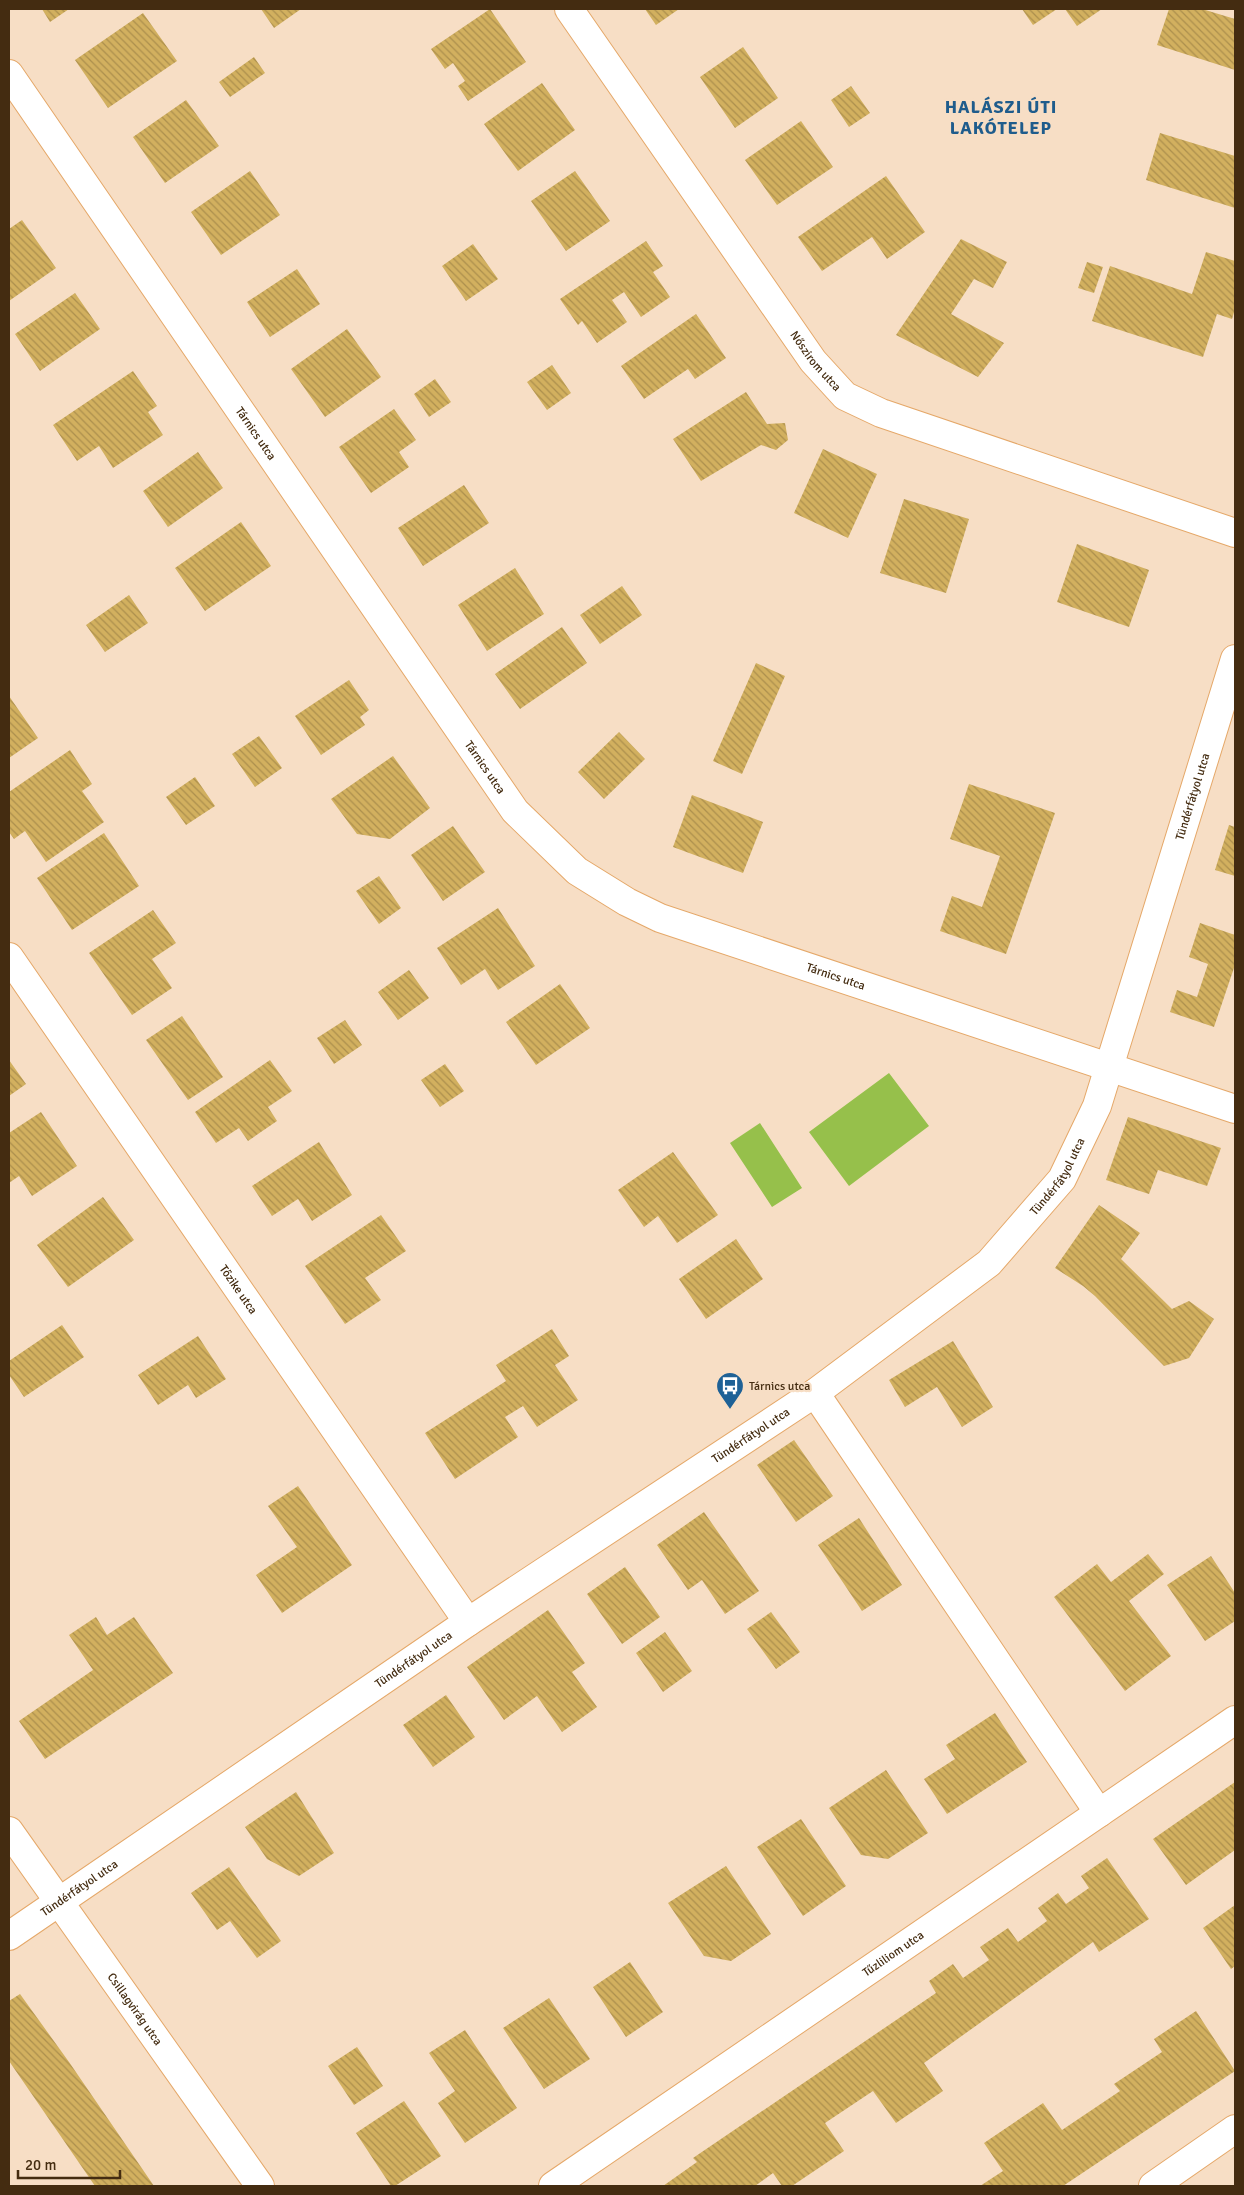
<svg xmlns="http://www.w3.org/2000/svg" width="1244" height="2195" font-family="Signika,sans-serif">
  <defs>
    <pattern id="building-back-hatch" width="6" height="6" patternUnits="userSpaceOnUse" patternTransform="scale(1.25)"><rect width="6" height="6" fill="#d2b05f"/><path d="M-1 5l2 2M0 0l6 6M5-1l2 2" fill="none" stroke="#ac8f4d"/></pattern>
  </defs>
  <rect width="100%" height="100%" fill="#f7dec5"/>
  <path fill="#96c04b" d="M 889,1073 L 929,1126 L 849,1186 L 809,1132 Z
    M 760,1123 L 802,1188 L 772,1207 L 730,1143 Z"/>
  <path fill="url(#building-back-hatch)" d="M 42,9 L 69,9 L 50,22 Z
    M 261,9 L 301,9 L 274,28 Z
    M 490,9 L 526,62 L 468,101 L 458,86 L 465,81 L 453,63 L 445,69 L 431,49 Z
    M 645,9 L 679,9 L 656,25 Z
    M 1022,9 L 1057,9 L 1033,25 Z
    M 1065,9 L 1102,9 L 1077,26 Z
    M 1169,9 L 1202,9 L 1235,19 L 1235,70 L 1157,45 Z
    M 143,13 L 177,61 L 108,108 L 75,60 Z
    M 743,47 L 778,98 L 735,128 L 700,77 Z
    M 254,57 L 265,73 L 230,97 L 219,82 Z
    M 542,83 L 575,130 L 518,171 L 484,124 Z
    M 851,86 L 870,113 L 849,127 L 831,100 Z
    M 186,100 L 219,146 L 165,183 L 133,137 Z
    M 801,121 L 833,167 L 777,205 L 745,160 Z
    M 1160,133 L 1235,156 L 1235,208 L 1146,180 Z
    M 250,171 L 280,215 L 221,255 L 191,212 Z
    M 575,171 L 610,221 L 566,251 L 531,201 Z
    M 886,176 L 925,232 L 887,259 L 872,237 L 822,271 L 798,237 Z
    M 22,220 L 56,268 L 9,301 L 9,229 Z
    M 961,239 L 1007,262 L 993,288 L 974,279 L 951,314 L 1004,343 L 978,377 L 896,335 Z
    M 646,241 L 663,266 L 653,272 L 670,297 L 641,317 L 624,292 L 612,300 L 627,322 L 597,343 L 582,321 L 578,325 L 560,299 Z
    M 473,244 L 498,279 L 466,301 L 442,266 Z
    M 1206,252 L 1235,261 L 1235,309 L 1232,319 L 1217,314 L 1203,357 L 1092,321 L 1110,266 L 1192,294 Z
    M 1087,262 L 1103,267 L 1094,293 L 1078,288 Z
    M 297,269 L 320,304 L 270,337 L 247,302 Z
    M 75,293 L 100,329 L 40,371 L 15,334 Z
    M 696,314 L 726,358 L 695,379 L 688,369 L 644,399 L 621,366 Z
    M 347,329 L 381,377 L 325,417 L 291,369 Z
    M 552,365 L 571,393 L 547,410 L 527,382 Z
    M 133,371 L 157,406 L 148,412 L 163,435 L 113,468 L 99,446 L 77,461 L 53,425 Z
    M 435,379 L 451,402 L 429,417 L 414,394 Z
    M 746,392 L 767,424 L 785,423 L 788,440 L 776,450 L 761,445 L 701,481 L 673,439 Z
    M 394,409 L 416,440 L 399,452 L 409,467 L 371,493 L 339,447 Z
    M 823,449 L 877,474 L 848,538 L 794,513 Z
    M 198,452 L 223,488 L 168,527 L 143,491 Z
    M 464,485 L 489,523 L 423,566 L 398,528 Z
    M 904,499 L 969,519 L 946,593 L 880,573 Z
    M 241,522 L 271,566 L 205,611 L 175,568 Z
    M 1077,544 L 1149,570 L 1129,627 L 1057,602 Z
    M 515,568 L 544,614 L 487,651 L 458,605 Z
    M 622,586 L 642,615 L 600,644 L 580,615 Z
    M 129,595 L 148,623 L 105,652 L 86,625 Z
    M 562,627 L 587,663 L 520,709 L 495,674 Z
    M 756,663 L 785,676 L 742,774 L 713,761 Z
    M 349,680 L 369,710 L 360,717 L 365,725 L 321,755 L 295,716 Z
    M 9,696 L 38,738 L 9,758 Z
    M 619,732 L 645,759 L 604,799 L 578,772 Z
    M 259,736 L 282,768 L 255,787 L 232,754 Z
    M 70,750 L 92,784 L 82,791 L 104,822 L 46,862 L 25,831 L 14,839 L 9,832 L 9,792 Z
    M 393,756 L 430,808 L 390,839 L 357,834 L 331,799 Z
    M 195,777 L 215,806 L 186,825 L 166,797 Z
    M 969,784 L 1055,813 L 1006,954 L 940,931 L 952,896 L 982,907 L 1000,856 L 950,839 Z
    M 692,795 L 763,822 L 743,873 L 673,847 Z
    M 1229,825 L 1235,827 L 1235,876 L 1215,870 Z
    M 453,826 L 485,872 L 443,901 L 411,855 Z
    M 104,833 L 139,886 L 72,930 L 37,878 Z
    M 379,876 L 401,908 L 379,924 L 356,891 Z
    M 498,908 L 535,966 L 498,990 L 485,969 L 461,985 L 437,948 Z
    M 153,910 L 176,943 L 152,959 L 172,988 L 132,1015 L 89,953 Z
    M 1200,923 L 1235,935 L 1235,965 L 1214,1027 L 1170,1012 L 1177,990 L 1197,997 L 1208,964 L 1189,957 Z
    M 409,970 L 429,998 L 398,1020 L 378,992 Z
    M 560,984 L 590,1028 L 536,1065 L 506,1022 Z
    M 182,1016 L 223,1077 L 188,1100 L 146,1040 Z
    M 345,1020 L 362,1045 L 334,1064 L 317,1038 Z
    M 9,1060 L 26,1084 L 9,1096 Z
    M 270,1060 L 292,1091 L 268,1107 L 277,1121 L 248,1141 L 239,1128 L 216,1143 L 195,1112 Z
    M 445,1064 L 464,1091 L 440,1107 L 421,1080 Z
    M 41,1112 L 77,1166 L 32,1196 L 19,1176 L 9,1183 L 9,1133 Z
    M 1128,1117 L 1221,1148 L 1207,1186 L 1158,1170 L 1149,1194 L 1106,1180 Z
    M 319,1142 L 352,1195 L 312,1221 L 298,1199 L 272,1216 L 252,1186 Z
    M 673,1152 L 718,1215 L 677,1243 L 658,1216 L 644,1227 L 618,1190 Z
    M 103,1197 L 134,1240 L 68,1287 L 37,1245 Z
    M 1099,1205 L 1140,1233 L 1121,1259 L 1172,1309 L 1189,1301 L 1214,1319 L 1189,1358 L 1164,1366 L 1095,1296 L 1083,1286 L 1055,1268 Z
    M 381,1215 L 406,1251 L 365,1278 L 381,1300 L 345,1324 L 305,1266 Z
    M 736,1239 L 763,1279 L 706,1319 L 679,1279 Z
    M 62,1325 L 84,1357 L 24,1397 L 9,1375 L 9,1361 Z
    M 552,1329 L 569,1356 L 555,1365 L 578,1400 L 537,1427 L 523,1406 L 505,1417 L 518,1437 L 455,1479 L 425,1433 L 506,1381 L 496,1365 Z
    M 198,1336 L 226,1379 L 196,1398 L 188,1385 L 158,1405 L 138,1375 Z
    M 953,1341 L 993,1407 L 962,1427 L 937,1387 L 905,1407 L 889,1380 Z
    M 794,1440 L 833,1496 L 796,1522 L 757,1465 Z
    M 298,1486 L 352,1565 L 282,1613 L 256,1575 L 297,1547 L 268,1506 Z
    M 704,1512 L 759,1591 L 725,1614 L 702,1580 L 688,1590 L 657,1545 Z
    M 859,1518 L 902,1585 L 862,1611 L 818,1545 Z
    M 1148,1554 L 1164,1574 L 1129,1601 L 1171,1656 L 1125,1691 L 1054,1597 L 1097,1564 L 1111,1582 Z
    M 1211,1556 L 1235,1593 L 1235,1621 L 1205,1641 L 1167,1585 Z
    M 625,1567 L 660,1617 L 622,1644 L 587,1594 Z
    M 548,1610 L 585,1663 L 572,1672 L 597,1707 L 562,1732 L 537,1696 L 504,1720 L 467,1667 Z
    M 771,1612 L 800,1652 L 776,1669 L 747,1629 Z
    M 96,1617 L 107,1635 L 134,1617 L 173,1673 L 45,1759 L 19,1721 L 93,1670 L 69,1635 Z
    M 665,1632 L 692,1671 L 663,1692 L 636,1653 Z
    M 446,1695 L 475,1737 L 433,1767 L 403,1725 Z
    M 995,1713 L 1027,1762 L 947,1814 L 924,1779 L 955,1759 L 946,1745 Z
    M 886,1770 L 928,1833 L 888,1859 L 861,1855 L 829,1808 Z
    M 1235,1782 L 1235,1850 L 1186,1885 L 1153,1839 Z
    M 296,1792 L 334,1853 L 299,1876 L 267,1859 L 245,1827 Z
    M 801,1819 L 846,1886 L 803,1916 L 757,1847 Z
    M 1107,1858 L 1149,1919 L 1099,1952 L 1093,1942 L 924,2063 L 943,2091 L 896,2123 L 873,2091 L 825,2123 L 844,2151 L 792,2186 L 782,2186 L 773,2173 L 755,2186 L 663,2186 L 697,2162 L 693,2158 L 936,1993 L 929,1981 L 953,1964 L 963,1978 L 989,1960 L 980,1947 L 1008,1928 L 1018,1942 L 1047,1921 L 1038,1908 L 1058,1893 L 1066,1904 L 1089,1888 L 1081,1876 Z
    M 726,1866 L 771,1934 L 731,1961 L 704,1956 L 668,1903 Z
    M 229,1867 L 281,1941 L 257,1958 L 230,1921 L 217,1930 L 191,1893 Z
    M 1235,1905 L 1235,1966 L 1231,1969 L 1203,1928 Z
    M 630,1962 L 663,2012 L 626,2037 L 593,1987 Z
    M 20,1994 L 69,2062 L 154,2186 L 95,2186 L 9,2061 L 9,2001 Z
    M 549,1998 L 590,2059 L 544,2089 L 503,2028 Z
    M 1196,2011 L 1235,2071 L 1063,2186 L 980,2186 L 1003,2171 L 984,2143 L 1043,2103 L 1062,2130 L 1120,2091 L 1114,2084 L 1162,2052 L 1154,2039 Z
    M 465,2030 L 517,2108 L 465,2143 L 438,2103 L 455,2091 L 429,2053 Z
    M 357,2047 L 383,2086 L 354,2105 L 328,2066 Z
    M 404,2101 L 441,2156 L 395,2186 L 391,2186 L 356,2133 Z"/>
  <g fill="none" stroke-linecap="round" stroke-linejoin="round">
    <defs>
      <g id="street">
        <path id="s1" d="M 569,9 L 813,361 L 845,396 L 881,413 L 1235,533"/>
        <path id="s2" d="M 9,74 L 515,811 L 577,871 L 627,902 L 660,918 L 1235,1109"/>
        <path id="s3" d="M 9,957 L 468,1622"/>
        <path d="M 815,1393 L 1099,1813"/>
        <path id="s4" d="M 9,1831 L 260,2186"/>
        <path id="s5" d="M 9,1936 L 468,1622 L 815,1393 L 989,1263 L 1062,1179 L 1097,1106 L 1235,659"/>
        <path id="s6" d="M 553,2186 L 1235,1720"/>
        <path d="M 1153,2186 L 1235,2129"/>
      </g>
    </defs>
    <use href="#street" stroke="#e5a869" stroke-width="30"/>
    <use href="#street" stroke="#fff" stroke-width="28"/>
  </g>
  <defs>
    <symbol id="bus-pin" viewBox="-11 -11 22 30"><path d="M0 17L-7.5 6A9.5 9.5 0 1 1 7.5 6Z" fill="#1e6196" stroke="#f7dec5"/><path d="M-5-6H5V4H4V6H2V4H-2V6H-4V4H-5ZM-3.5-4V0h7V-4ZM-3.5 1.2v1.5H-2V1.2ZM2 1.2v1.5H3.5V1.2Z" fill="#fff"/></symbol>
  </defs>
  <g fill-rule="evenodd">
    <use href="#bus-pin" x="714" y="1370" width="32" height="43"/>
  </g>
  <g text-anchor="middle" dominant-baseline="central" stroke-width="4.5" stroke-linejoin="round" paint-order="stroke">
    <g font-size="12" fill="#442c11" stroke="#f7dec5">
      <text stroke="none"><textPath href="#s1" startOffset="430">Nőszirom utca</textPath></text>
      <text stroke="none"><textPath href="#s2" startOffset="436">Tárnics utca</textPath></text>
      <text stroke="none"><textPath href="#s2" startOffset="841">Tárnics utca</textPath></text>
      <text stroke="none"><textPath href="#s5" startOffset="1705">Tündérfátyol utca</textPath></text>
      <text stroke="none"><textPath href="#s2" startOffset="1261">Tárnics utca</textPath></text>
      <text stroke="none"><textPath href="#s5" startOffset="1300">Tündérfátyol utca</textPath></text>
      <text stroke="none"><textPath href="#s3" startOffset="404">Tőzike utca</textPath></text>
      <text stroke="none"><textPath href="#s5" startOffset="895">Tündérfátyol utca</textPath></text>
      <text stroke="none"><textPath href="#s5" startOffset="490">Tündérfátyol utca</textPath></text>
      <text stroke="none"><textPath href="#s5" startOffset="85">Tündérfátyol utca</textPath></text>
      <text stroke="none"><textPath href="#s6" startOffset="412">Tűzliliom utca</textPath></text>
      <text stroke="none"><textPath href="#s4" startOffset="218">Csillagvirág utca</textPath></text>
    </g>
    <g font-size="12" fill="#442c11" stroke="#f7dec5" text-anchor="start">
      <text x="749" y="1386">Tárnics utca</text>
    </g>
    <g font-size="18" font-weight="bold" letter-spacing="1" fill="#1f5c8c" stroke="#f7dec5">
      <text x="1001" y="107">HALÁSZI ÚTI<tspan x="1001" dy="21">LAKÓTELEP</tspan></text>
    </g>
  </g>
  <rect width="1244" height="2195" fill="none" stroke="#442c11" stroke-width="20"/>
  <path d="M18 2170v8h102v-8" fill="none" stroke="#442c11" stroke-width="2.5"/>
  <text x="25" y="2170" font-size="15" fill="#442c11" stroke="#f7dec5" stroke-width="4" paint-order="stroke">20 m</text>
</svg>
